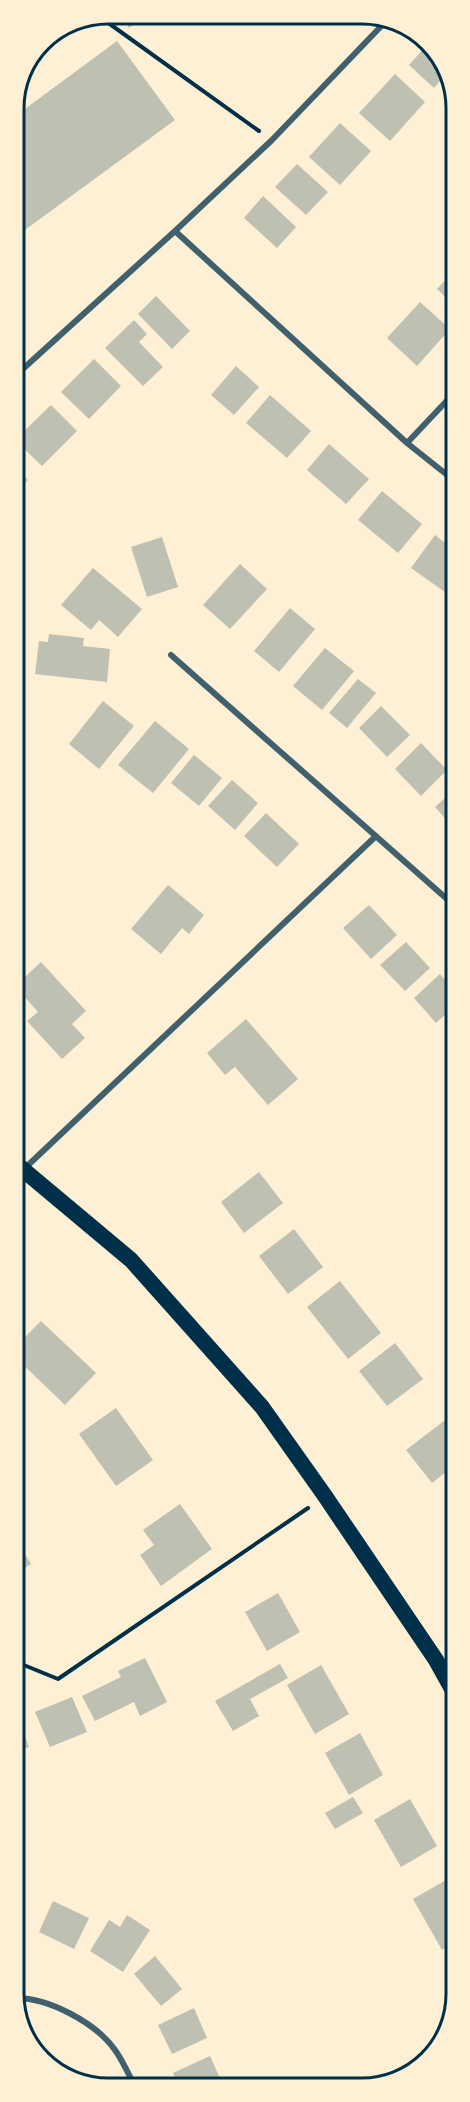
<svg xmlns="http://www.w3.org/2000/svg" width="470" height="2102" font-family="Karla,sans-serif">
  <rect width="100%" height="100%" fill="#fdf0d5"/>
  <path fill="#bec0b2" d="M 120,14 L 150,14 L 129,28 Z
    M 117,41 L 175,120 L 14,238 L 14,117 Z
    M 429,43 L 433,46 L 446,74 L 434,88 L 409,65 Z
    M 395,74 L 425,102 L 390,141 L 359,113 Z
    M 340,123 L 371,151 L 340,185 L 309,157 Z
    M 297,164 L 328,192 L 306,215 L 275,187 Z
    M 263,196 L 296,227 L 277,248 L 244,218 Z
    M 14,241 L 22,251 L 25,266 L 20,277 L 14,282 Z
    M 456,269 L 456,307 L 437,289 Z
    M 156,296 L 190,331 L 172,349 L 138,314 Z
    M 420,302 L 450,329 L 417,366 L 387,338 Z
    M 134,320 L 147,334 L 139,342 L 163,367 L 143,386 L 105,348 Z
    M 94,359 L 121,386 L 89,419 L 61,392 Z
    M 236,366 L 259,387 L 234,415 L 211,395 Z
    M 270,395 L 311,431 L 287,458 L 246,423 Z
    M 51,405 L 77,431 L 42,466 L 15,440 Z
    M 329,444 L 369,479 L 346,504 L 307,470 Z
    M 14,466 L 28,480 L 14,494 Z
    M 382,491 L 422,524 L 398,553 L 358,520 Z
    M 435,535 L 456,551 L 456,587 L 449,595 L 411,568 Z
    M 162,537 L 178,587 L 147,597 L 131,547 Z
    M 240,564 L 267,589 L 230,629 L 203,605 Z
    M 93,568 L 142,609 L 118,637 L 99,620 L 91,630 L 61,605 Z
    M 290,608 L 315,629 L 279,672 L 254,651 Z
    M 49,634 L 84,638 L 83,646 L 110,649 L 107,682 L 35,674 L 39,641 L 48,642 Z
    M 325,648 L 354,671 L 322,710 L 293,686 Z
    M 358,679 L 376,693 L 347,728 L 329,713 Z
    M 103,701 L 134,726 L 99,769 L 69,744 Z
    M 381,706 L 410,735 L 387,757 L 359,728 Z
    M 155,721 L 189,749 L 153,793 L 118,765 Z
    M 421,743 L 447,770 L 421,796 L 395,769 Z
    M 194,755 L 222,778 L 199,806 L 171,783 Z
    M 232,780 L 258,803 L 235,830 L 208,806 Z
    M 456,788 L 456,831 L 435,807 Z
    M 266,813 L 299,844 L 277,867 L 244,836 Z
    M 168,885 L 204,915 L 189,934 L 182,928 L 161,954 L 131,929 Z
    M 369,905 L 397,935 L 371,959 L 343,928 Z
    M 406,942 L 430,968 L 405,991 L 380,965 Z
    M 41,962 L 86,1011 L 72,1024 L 85,1038 L 62,1059 L 27,1021 L 38,1012 L 15,986 Z
    M 440,974 L 456,992 L 456,1005 L 436,1023 L 414,998 Z
    M 246,1019 L 298,1079 L 268,1105 L 235,1067 L 225,1075 L 207,1053 Z
    M 456,1022 L 456,1034 L 450,1028 Z
    M 259,1172 L 283,1203 L 244,1233 L 221,1202 Z
    M 294,1229 L 323,1267 L 288,1294 L 259,1256 Z
    M 340,1281 L 381,1333 L 348,1359 L 307,1307 Z
    M 41,1321 L 96,1373 L 65,1405 L 14,1356 L 14,1348 Z
    M 395,1343 L 423,1379 L 387,1406 L 359,1371 Z
    M 116,1408 L 153,1460 L 116,1486 L 79,1434 Z
    M 453,1414 L 456,1418 L 456,1464 L 432,1483 L 406,1450 Z
    M 456,1485 L 456,1508 L 446,1492 Z
    M 180,1504 L 212,1549 L 161,1586 L 140,1555 L 154,1545 L 143,1530 Z
    M 14,1536 L 31,1564 L 14,1575 Z
    M 278,1593 L 300,1632 L 267,1651 L 245,1612 Z
    M 145,1658 L 167,1702 L 140,1716 L 134,1702 L 95,1721 L 82,1696 L 121,1677 L 118,1671 Z
    M 280,1664 L 288,1678 L 250,1699 L 259,1716 L 233,1731 L 215,1701 Z
    M 321,1665 L 349,1714 L 315,1734 L 287,1685 Z
    M 72,1697 L 87,1732 L 50,1747 L 35,1712 Z
    M 16,1712 L 29,1747 L 14,1752 L 14,1713 Z
    M 360,1733 L 383,1775 L 349,1795 L 325,1753 Z
    M 353,1797 L 363,1813 L 335,1829 L 325,1813 Z
    M 410,1799 L 437,1846 L 401,1867 L 374,1820 Z
    M 453,1876 L 456,1881 L 456,1941 L 442,1950 L 413,1899 Z
    M 53,1901 L 89,1918 L 74,1949 L 39,1932 Z
    M 14,1906 L 24,1906 L 25,1934 L 14,1935 Z
    M 127,1915 L 150,1930 L 123,1972 L 90,1951 L 109,1920 L 120,1927 Z
    M 155,1956 L 182,1989 L 161,2006 L 134,1974 Z
    M 194,2008 L 207,2038 L 172,2054 L 158,2025 Z
    M 210,2056 L 223,2085 L 218,2087 L 180,2087 L 173,2073 Z"/>
  <g fill="none" stroke-linecap="round" stroke-linejoin="round">
    <path stroke="#003049" stroke-width="4" d="M 100,17 L 259,131
      M 14,1661 L 58,1679 L 308,1508"/>
    <path stroke="#3f606c" stroke-width="6" d="M 175,231 L 407,443 L 456,482
      M 14,377 L 175,231 L 272,140 L 389,18
      M 407,443 L 456,391
      M 171,655 L 456,907
      M 24,1169 L 376,836
      M 14,1998 C 48,1997 96,2023 115,2050 C 123,2061 129,2075 135,2087"/>
    <path stroke="#003049" stroke-width="16" d="M 14,1162 L 131,1260 L 262,1407 L 325,1496 L 436,1660 L 456,1696"/>
  </g>
  <path d="M0 0H470V2102H0ZM108 24H362A84 84 0 0 1 446 108V1994A84 84 0 0 1 362 2078H108A84 84 0 0 1 24 1994V108A84 84 0 0 1 108 24Z" fill="#fdf0d5" fill-rule="evenodd"/>
  <path fill="none" stroke="#003049" stroke-width="3" d="M108 24H362A84 84 0 0 1 446 108V1994A84 84 0 0 1 362 2078H108A84 84 0 0 1 24 1994V108A84 84 0 0 1 108 24Z"/>
</svg>
